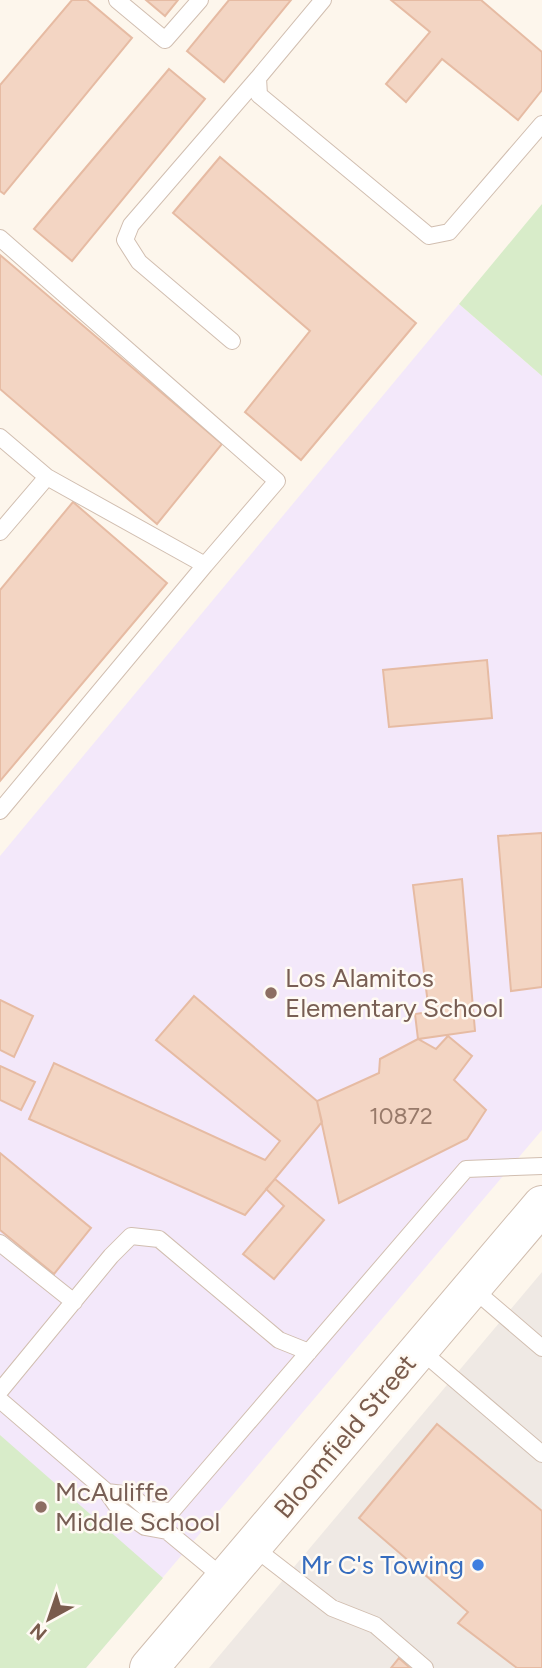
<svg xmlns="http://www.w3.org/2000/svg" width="542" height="1668" font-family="Figtree,sans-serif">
  <rect width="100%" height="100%" fill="#fdf6ec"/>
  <path fill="#efe9e4" d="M 542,1272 L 542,1668 L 209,1668 Z"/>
  <path fill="#f3e8fa" d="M 459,304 L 542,376 L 542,1130 L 86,1668 L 0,1668 L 0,856 Z"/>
  <path fill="#d8ecc9" d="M 542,204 L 542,376 L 459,304 Z
    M 0,1435 L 163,1578 L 86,1668 L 0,1668 Z"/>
  <path fill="#f3d5c3" stroke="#e6bba3" stroke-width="2" d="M 72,0 L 87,0 L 132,38 L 4,194 L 0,191 L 0,85 Z
    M 146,0 L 178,0 L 165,16 Z
    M 229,0 L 291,0 L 224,82 L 187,51 Z
    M 391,0 L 481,0 L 542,52 L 542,90 L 518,120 L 442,59 L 406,102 L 386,84 L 430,32 Z
    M 169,69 L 205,99 L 72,261 L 34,229 Z
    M 220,157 L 416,323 L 301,460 L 245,412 L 310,331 L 173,213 Z
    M 0,255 L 222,444 L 157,524 L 0,389 Z
    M 73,502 L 167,583 L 0,781 L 0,590 Z
    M 487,660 L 492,718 L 389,727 L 383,670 Z
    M 542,833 L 542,987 L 511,991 L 498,836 Z
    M 462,879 L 475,1031 L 418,1039 L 415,1014 L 429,1012 L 413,885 Z
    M 194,996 L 317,1101 L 322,1122 L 245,1215 L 29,1119 L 54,1063 L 265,1160 L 280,1141 L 156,1040 Z
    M 0,1000 L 33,1016 L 14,1057 L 0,1050 Z
    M 448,1036 L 472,1056 L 454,1080 L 486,1110 L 467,1139 L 339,1203 L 317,1101 L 379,1073 L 380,1059 L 418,1039 L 436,1049 Z
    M 0,1066 L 35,1082 L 21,1110 L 0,1100 Z
    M 0,1153 L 91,1228 L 54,1274 L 0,1230 Z
    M 275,1179 L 324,1220 L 274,1279 L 243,1254 L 284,1206 L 266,1189 Z
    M 437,1424 L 542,1511 L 542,1668 L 517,1668 L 458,1623 L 468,1612 L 359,1518 Z
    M 399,1658 L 410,1668 L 391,1668 Z"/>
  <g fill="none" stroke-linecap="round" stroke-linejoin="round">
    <defs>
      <path id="service" d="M 117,0 L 165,40 L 200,0
        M 323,0 L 258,78 L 259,95 L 429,236 L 449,232 L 542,124
        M 0,238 L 277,481 L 205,565 L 47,477
        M 232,341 L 139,262 L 125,240 L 131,225 L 258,78
        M 0,437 L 47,477 L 0,532
        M 0,811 L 205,565
        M 0,1243 L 74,1302
        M 472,1288 L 542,1348
        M 419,1349 L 542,1454
        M 0,1391 L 111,1256 L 131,1236 L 159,1239 L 279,1340 L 309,1352
        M 0,1400 L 107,1492 L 119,1509 L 145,1527 L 167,1531 L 225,1579
        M 107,1492 L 131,1495 L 148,1510 L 172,1511 L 466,1169 L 542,1166
        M 252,1546 L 332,1608 L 375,1625 L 425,1668"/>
      <path id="tertiary" d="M 149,1668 L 542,1205"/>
    </defs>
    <use href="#service" stroke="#d1beb0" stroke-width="18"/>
    <use href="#tertiary" stroke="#d1beb0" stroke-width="40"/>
    <use href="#service" stroke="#fff" stroke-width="16"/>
    <use href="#tertiary" stroke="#fff" stroke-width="38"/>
  </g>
  <g fill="#8d6e63" stroke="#fffaf3" stroke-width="2.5">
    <circle cx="271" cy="993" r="7"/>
    <circle cx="41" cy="1507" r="7"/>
  </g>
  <circle fill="#3f7fe0" stroke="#fffaf3" stroke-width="2.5" cx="478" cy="1565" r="7"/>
  <g text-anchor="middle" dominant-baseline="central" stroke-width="5" stroke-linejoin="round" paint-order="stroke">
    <g font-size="23" fill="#987a6a">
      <text x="401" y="1116">10872</text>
    </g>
    <g font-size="26" fill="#785e54" stroke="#fffaf3" text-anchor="start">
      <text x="285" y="978">Los Alamitos<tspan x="285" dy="30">Elementary School</tspan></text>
      <text x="55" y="1492">McAuliffe<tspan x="55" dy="30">Middle School</tspan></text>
    </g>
    <g font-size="26" fill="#7a5c4d" stroke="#fffaf3">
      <text transform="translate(345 1436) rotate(-50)">Bloomfield Street</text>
    </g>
    <g font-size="26" fill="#366cbe" stroke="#fffaf3" text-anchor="end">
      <text x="464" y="1565">Mr C's Towing</text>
    </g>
  </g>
  <g transform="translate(49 1619) rotate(220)" stroke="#fffaf3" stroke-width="5" paint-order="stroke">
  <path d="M0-5L12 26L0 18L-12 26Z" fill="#7a5c4d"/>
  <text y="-10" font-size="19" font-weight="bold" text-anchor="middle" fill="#7a5c4d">N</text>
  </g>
</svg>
